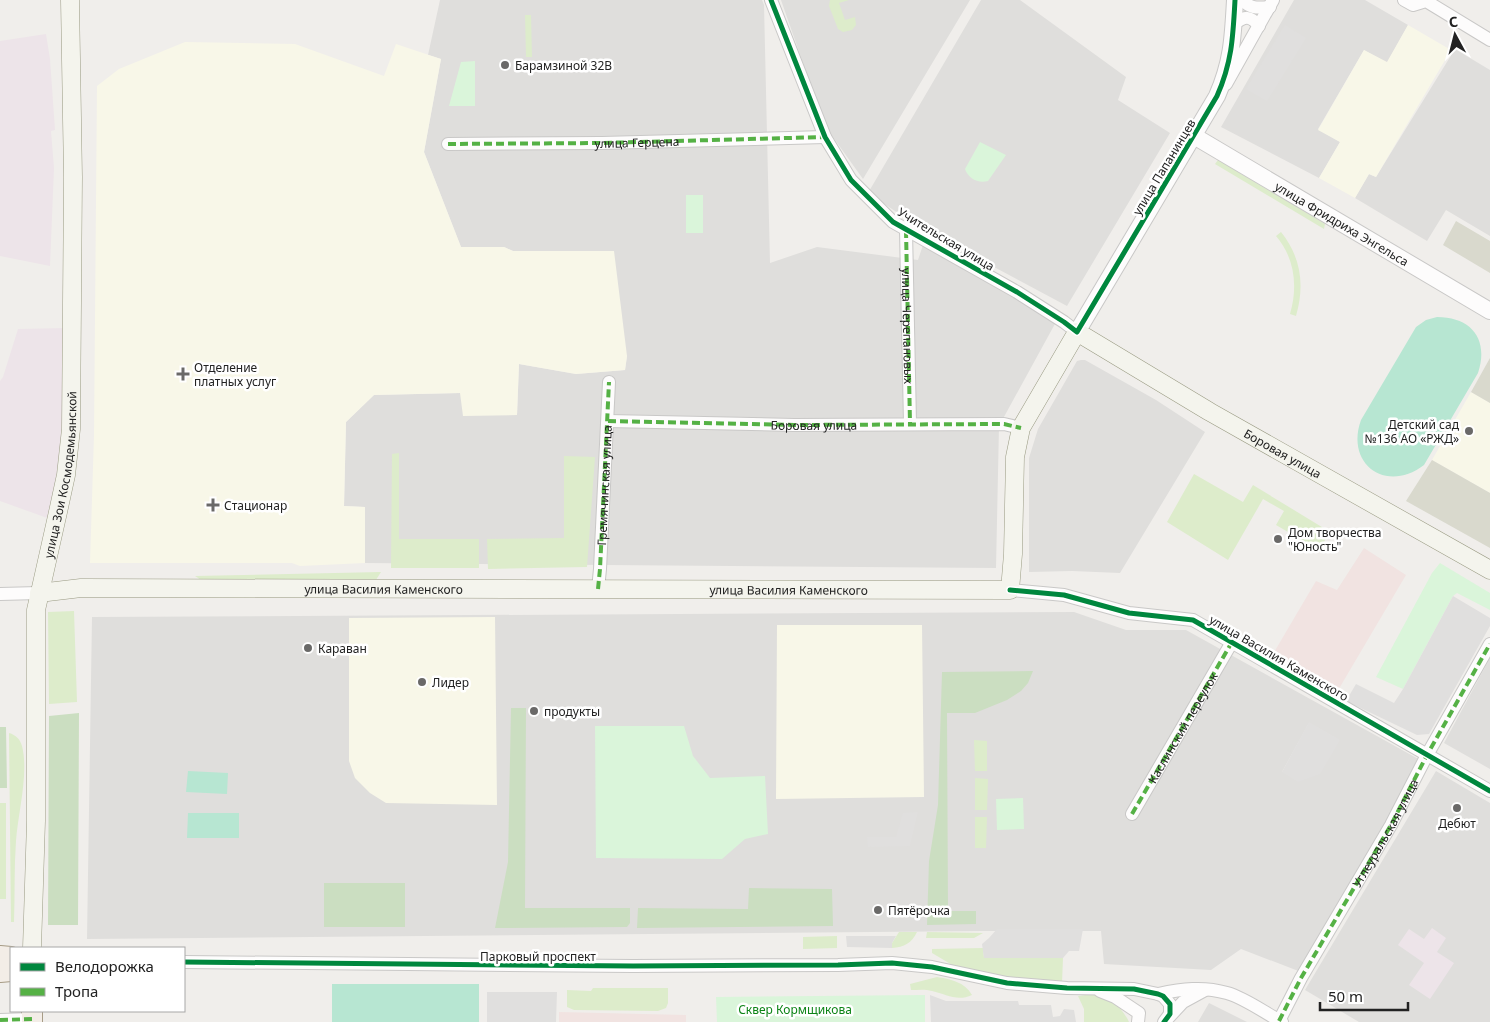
<svg xmlns="http://www.w3.org/2000/svg" width="1490" height="1022" font-family="'Noto Sans',sans-serif">
  <rect width="100%" height="100%" fill="#f0eeeb"/>
  <path fill="#dfdedc" fill-rule="evenodd" d="M 440,0 L 762,0 L 764,5 L 770,263 L 817,247 L 918,260 L 923,245 L 1056,322 L 999,426 L 996,568 L 365,563 L 365,507 L 344,506 L 346,422 L 374,395 L 460,393 L 517,415 L 519,364 L 576,374 L 625,370 L 627,356 L 539,251 L 513,251 L 504,247 L 461,247 L 424,152 L 441,59 L 428,55 Z
    M 781,0 L 970,0 L 863,179 L 825,126 Z
    M 981,0 L 1020,0 L 1126,77 L 1118,100 L 1170,133 L 1067,306 L 919,227 L 868,193 Z
    M 1294,0 L 1365,0 L 1408,25 L 1387,63 L 1364,50 L 1318,129 L 1340,142 L 1319,178 L 1221,127 Z
    M 1455,49 L 1490,70 L 1490,236 L 1446,210 L 1427,241 L 1355,198 L 1369,174 L 1376,177 Z
    M 1081,360 L 1085,360 L 1156,400 L 1205,432 L 1120,573 L 1072,571 L 1029,572 L 1029,458 L 1038,429 L 1077,361 Z
    M 1074,612 L 1126,630 L 1186,630 L 1422,761 L 1301,972 L 1241,949 L 1211,970 L 1104,964 L 1101,931 L 982,931 L 87,939 L 92,617 ZM 1309,723 L 1339,740 L 1282,772 Z
    M 1490,658 L 1490,769 L 1444,743 Z
    M 1436,771 L 1490,803 L 1490,1022 L 1359,1022 L 1305,990 Z
    M 1209,1003 L 1247,1022 L 1198,1022 Z"/>
  <path fill="#f1e3e1" d="M 1364,548 L 1406,575 L 1337,692 L 1273,654 L 1316,581 L 1337,590 Z
    M 559,1012 L 686,1015 L 686,1022 L 559,1022 Z"/>
  <path fill="#ede4e9" d="M 46,34 L 50,59 L 55,130 L 51,131 L 54,168 L 50,266 L 0,256 L 0,41 Z
    M 66,328 L 61,445 L 50,519 L 0,501 L 0,381 L 3,377 L 18,329 Z
    M 1432,928 L 1446,938 L 1437,952 L 1454,963 L 1430,999 L 1409,985 L 1424,963 L 1398,945 L 1409,929 L 1424,939 Z"/>
  <path fill="#f8f7e8" d="M 1408,25 L 1451,50 L 1376,177 L 1369,174 L 1355,198 L 1319,178 L 1340,142 L 1318,130 L 1364,50 L 1387,62 Z
    M 185,42 L 295,44 L 384,76 L 396,44 L 441,59 L 424,152 L 461,247 L 504,247 L 513,251 L 614,251 L 627,356 L 625,370 L 576,374 L 519,364 L 517,415 L 463,416 L 460,393 L 374,395 L 346,422 L 344,506 L 365,507 L 365,563 L 300,566 L 292,563 L 90,563 L 94,435 L 97,86 L 119,69 Z
    M 1471,392 L 1490,403 L 1490,493 L 1432,460 Z
    M 495,617 L 497,805 L 386,803 L 370,793 L 355,778 L 349,761 L 349,618 Z
    M 777,625 L 922,625 L 924,797 L 776,799 Z"/>
  <path fill="#d9d9cd" d="M 1456,221 L 1490,241 L 1490,273 L 1443,245 Z
    M 1490,358 L 1490,403 L 1471,392 Z
    M 1432,460 L 1490,493 L 1490,548 L 1406,501 Z"/>
  <path fill="#ddeccb" d="M 830,0 L 849,0 L 839,3 L 845,20 L 855,17 L 856,25 L 852,30 L 843,32 L 838,29 L 829,6 Z
    M 525,15 L 531,15 L 532,57 L 526,57 Z
    M 1218,160 L 1322,222 L 1325,224 L 1324,229 L 1215,164 Z
    M 1281,232 C 1301,257 1305,285 1296,316 L 1290,314 C 1298,287 1295,258 1276,236 Z
    M 399,453 L 399,539 L 479,539 L 479,568 L 391,568 L 392,454 Z
    M 564,456 L 595,457 L 587,567 L 488,569 L 487,539 L 564,538 Z
    M 1194,474 L 1243,502 L 1253,485 L 1330,532 L 1319,550 L 1276,525 L 1284,511 L 1263,499 L 1228,560 L 1167,522 Z
    M 381,572 L 374,583 L 201,580 L 195,576 Z
    M 74,611 L 77,702 L 49,704 L 48,612 Z
    M 9,733 C 16,735 20,739 22,746 C 29,773 18,813 16,841 C 14,868 15,895 14,922 L 11,922 Z
    M 974,740 L 987,741 L 987,771 L 975,771 Z
    M 975,778 L 988,779 L 987,810 L 975,810 Z
    M 0,803 L 6,803 L 6,899 L 0,899 Z
    M 975,817 L 987,817 L 986,848 L 975,848 Z
    M 899,932 L 917,932 C 912,943 904,947 892,948 L 892,943 Z
    M 927,932 L 983,933 L 974,938 L 926,938 Z
    M 837,936 L 837,948 L 803,949 L 803,937 Z
    M 983,948 L 984,958 L 1063,958 L 1062,983 L 1013,979 L 959,969 L 932,953 L 932,949 Z
    M 937,977 C 950,979 965,982 972,995 C 957,1002 946,994 932,991 C 925,989 918,990 911,990 L 910,984 Z
    M 593,988 L 668,988 L 668,1003 L 666,1008 L 658,1011 L 574,1010 L 567,1007 L 567,990 L 591,991 Z
    M 1093,994 C 1110,999 1121,1005 1129,1022 L 1084,1022 L 1084,1009 L 1078,996 Z"/>
  <path fill="#cbdec1" d="M 1033,671 L 1028,683 L 1021,691 L 1007,700 L 975,713 L 947,713 L 948,911 L 976,911 L 976,924 L 927,925 L 929,861 L 938,805 L 942,672 Z
    M 511,708 L 526,708 L 525,908 L 630,908 L 630,923 L 627,927 L 495,928 L 508,862 Z
    M 79,713 L 78,925 L 48,925 L 49,716 Z
    M 0,727 L 6,727 L 7,788 L 0,788 Z
    M 324,883 L 405,883 L 405,927 L 324,927 Z
    M 749,888 L 832,889 L 833,926 L 637,928 L 638,908 L 748,909 Z"/>
  <path fill="#daf5da" d="M 475,61 L 475,106 L 449,106 L 461,62 Z
    M 980,142 L 1006,155 L 988,181 C 978,184 968,178 965,169 Z
    M 686,195 L 703,195 L 703,233 L 686,233 Z
    M 1440,563 L 1490,593 L 1490,610 L 1457,593 L 1453,596 L 1403,689 L 1376,677 L 1432,573 Z
    M 595,726 L 684,726 L 693,756 L 710,778 L 765,776 L 768,834 L 745,839 L 722,859 L 596,858 Z
    M 1023,798 L 1024,829 L 997,830 L 996,799 Z
    M 925,995 L 925,1022 L 717,1022 L 716,997 Z"/>
  <path fill="#b7e6d2" d="M 1437,317 C 1472,317 1489,340 1478,373 L 1424,465 C 1386,494 1345,464 1361,420 L 1416,327 L 1426,320 Z
    M 188,771 L 228,773 L 227,794 L 186,792 Z
    M 188,813 L 239,813 L 239,838 L 187,838 Z
    M 332,984 L 479,984 L 479,1022 L 332,1022 Z"/>
  <path fill="#e0dfde" d="M 1285,25 L 1306,38 L 1267,101 L 1246,89 Z
    M 1453,596 L 1490,618 L 1490,626 L 1429,734 L 1417,735 L 1346,701 L 1356,684 L 1394,703 L 1403,689 Z
    M 1309,722 L 1340,740 L 1320,774 L 1298,782 L 1282,772 Z
    M 918,812 L 910,846 L 868,847 L 867,837 L 896,837 L 903,813 Z
    M 997,929 L 1083,929 L 1079,951 L 1069,951 L 1063,958 L 984,958 L 982,944 L 989,938 Z
    M 846,936 L 896,936 L 892,943 L 892,948 L 847,947 Z
    M 487,992 L 557,992 L 556,1022 L 487,1022 Z
    M 930,995 L 946,1001 L 1018,1001 L 1019,1005 L 1051,1005 L 1053,1017 L 1060,1016 L 1064,1009 L 1074,1010 L 1076,1022 L 931,1022 Z"/>
  <g fill="none" stroke-linecap="round" stroke-linejoin="round">
    <defs>
      <g id="minor">
        <path d="M 771,0 L 825,137 L 851,180 L 893,222 L 1017,292 L 1064,322 L 1077,332"/>
        <path d="M 1242,0 C 1251,9 1257,8 1270,7"/>
        <path d="M 1404,0 L 1413,5 L 1426,1 L 1490,40"/>
        <path d="M 1234,24 C 1245,16 1250,15 1259,26"/>
        <path d="M 1226,84 L 1273,0"/>
        <path d="M 448,144 L 602,143 L 825,137"/>
        <path id="s1" d="M 906,230 L 910,423"/>
        <path id="s2" d="M 608,421 L 794,425 L 1004,424 L 1021,428"/>
        <path d="M 598,589 L 600,569 L 609,382"/>
        <path d="M 1010,590 L 1064,595 L 1129,613 L 1193,620 L 1490,791"/>
        <path d="M 0,594 L 39,593"/>
        <path id="s3" d="M 1132,814 L 1232,642"/>
        <path d="M 184,962 L 633,966 L 838,965 L 892,963 L 932,967 L 1007,983 L 1067,988 L 1134,989 L 1158,994 L 1163,996 L 1170,1004 L 1170,1014 L 1164,1022"/>
        <path d="M 1100,991 L 1115,997 L 1139,1013 L 1138,1022"/>
        <path d="M 1158,994 C 1182,989 1203,986 1227,993 C 1245,998 1265,1013 1282,1022"/>
        <path d="M 1168,1018 L 1183,1002 L 1205,990"/>
        <path d="M 0,1020 L 32,1019"/>
        <path d="M 1279,1021 L 1301,978 L 1391,825 L 1427,755 L 1490,644"/>
      </g>
      <g id="tertiary">
        <path id="s4" d="M 1194,136 L 1490,311"/>
        <path d="M 1077,332 L 1217,96 C 1232,62 1233,37 1235,0"/>
      </g>
      <g id="secondary">
        <path id="s5" d="M 39,593 L 81,588 L 1010,590 L 1013,554 L 1015,457 L 1021,428 L 1077,332 L 1210,412 L 1490,570"/>
        <path id="s6" d="M 32,948 L 36,821 L 36,610 L 58,512 L 66,475 L 71,429 L 73,177 L 70,0"/>
      </g>
      <path id="primary" d="M 0,956 L 11,957
        M 0,972 L 11,971
        M 32,1011 L 32,1022"/>
    </defs>
    <use href="#minor" stroke="#c9c8c7" stroke-width="14"/>
    <use href="#tertiary" stroke="#c9c8c7" stroke-width="18"/>
    <use href="#secondary" stroke="#999a82" stroke-width="19"/>
    <use href="#primary" stroke="#a79c86" stroke-width="22"/>
    <use href="#minor" stroke="#fdfcfc" stroke-width="12"/>
    <use href="#tertiary" stroke="#fdfcfc" stroke-width="16"/>
    <use href="#secondary" stroke="#f4f4ed" stroke-width="18"/>
    <use href="#primary" stroke="#f3ede7" stroke-width="20"/>
    <g stroke="#55b145" stroke-width="4" stroke-dasharray="8 4" stroke-linecap="butt">
      <path id="s7" d="M 448,144 L 602,143 L 825,137"/>
      <path d="M 906,230 L 910,423"/>
      <path d="M 608,421 L 794,425 L 1004,424 L 1021,428"/>
      <path id="s8" d="M 598,589 L 600,569 L 609,382"/>
      <path d="M 1132,814 L 1232,642"/>
      <path d="M 0,1020 L 32,1019"/>
      <path id="s9" d="M 1279,1021 L 1301,978 L 1391,825 L 1427,755 L 1490,644"/>
    </g>
    <defs>
      <path id="cycleway" d="M 771,0 L 825,137 L 851,180 L 893,222 L 1017,292 L 1064,322 L 1077,332 L 1217,96 C 1232,62 1233,37 1235,0
        M 1010,590 L 1064,595 L 1129,613 L 1193,620 L 1490,791
        M 184,962 L 633,966 L 838,965 L 892,963 L 932,967 L 1007,983 L 1067,988 L 1134,989 L 1158,994 L 1163,996 L 1170,1004 L 1170,1014 L 1164,1022"/>
    </defs>
    <use href="#cycleway" stroke="#fff" stroke-width="8"/>
    <use href="#cycleway" stroke="#00873e" stroke-width="5"/>
  </g>
  <g fill="#6a6968" stroke="#fff" stroke-width="2">
    <circle cx="505" cy="65" r="5"/>
    <path d="M180.5 366.5h5v5h5v5h-5v5h-5v-5h-5v-5h5z"/>
    <circle cx="1469" cy="431" r="5"/>
    <path d="M210.5 497.5h5v5h5v5h-5v5h-5v-5h-5v-5h5z"/>
    <circle cx="1278" cy="539" r="5"/>
    <circle cx="308" cy="648" r="5"/>
    <circle cx="422" cy="682" r="5"/>
    <circle cx="534" cy="711" r="5"/>
    <circle cx="1457" cy="808" r="5"/>
    <circle cx="878" cy="910" r="5"/>
  </g>
  <g text-anchor="middle" dominant-baseline="central" stroke-width="5" stroke-linejoin="round" paint-order="stroke">
    <g font-size="12" fill="#222" stroke="#fff" text-anchor="start">
      <text x="515" y="65">Барамзиной 32В</text>
      <text x="194" y="367">Отделение<tspan x="194" dy="14">платных услуг</tspan></text>
      <text x="1459" y="424" text-anchor="end">Детский сад<tspan x="1459" dy="14">№136 АО «РЖД»</tspan></text>
      <text x="224" y="505">Стационар</text>
      <text x="1288" y="532">Дом творчества<tspan x="1288" dy="14">"Юность"</tspan></text>
      <text x="318" y="648">Караван</text>
      <text x="432" y="682">Лидер</text>
      <text x="544" y="711">продукты</text>
      <text x="1457" y="823" text-anchor="middle">Дебют</text>
      <text x="888" y="910">Пятёрочка</text>
    </g>
    <g font-size="12" fill="#222" stroke="#fff">
      <text stroke="none"><textPath href="#s7" startOffset="189">улица Герцена</textPath></text>
      <text transform="translate(1164 167) rotate(-59)">улица Папанинцев</text>
      <text stroke="none"><textPath href="#s4" startOffset="172">улица Фридриха Энгельса</textPath></text>
      <text transform="translate(946 239) rotate(31)">Учительская улица</text>
      <text stroke="none"><textPath href="#s1" startOffset="96">улица Черепановых</textPath></text>
      <text stroke="none"><textPath href="#s2" startOffset="206">Боровая улица</textPath></text>
      <text stroke="none"><textPath href="#s5" startOffset="1484">Боровая улица</textPath></text>
      <text stroke="none"><textPath href="#s6" startOffset="476">улица Зои Космодемьянской</textPath></text>
      <text stroke="none"><textPath href="#s8" startOffset="104">Гремячинская улица</textPath></text>
      <text stroke="none"><textPath href="#s5" startOffset="345">улица Василия Каменского</textPath></text>
      <text stroke="none"><textPath href="#s5" startOffset="750">улица Василия Каменского</textPath></text>
      <text transform="translate(1279 658) rotate(30)">улица Василия Каменского</text>
      <text stroke="none"><textPath href="#s3" startOffset="100">Каслинский переулок</textPath></text>
      <text stroke="none"><textPath href="#s9" startOffset="216">Углеуральская улица</textPath></text>
      <text x="538" y="956">Парковый проспект</text>
    </g>
    <g font-size="12" fill="#0c8416" stroke="#fff">
      <text x="795" y="1009">Сквер Кормщикова</text>
    </g>
  </g>
  <rect x="10" y="947" width="175" height="65" fill="#ffffff" stroke="#a7a7a7"/>
  <rect x="20" y="963" width="25" height="8" fill="#00873e" stroke="#a7a7a7"/>
  <text x="55" y="972" font-size="15" fill="#222222">Велодорожка</text>
  <rect x="20" y="988" width="25" height="8" fill="#55b145" stroke="#a7a7a7"/>
  <text x="55" y="997" font-size="15" fill="#222222">Тропа</text>
  <g transform="translate(1455 35) rotate(353)" stroke="#ffffff" stroke-width="4" paint-order="stroke">
  <path d="M0-4L9 19L0 12L-9 19Z" fill="#222222"/>
  <text y="-8" font-size="14" font-weight="bold" text-anchor="middle" fill="#222222">С</text>
  </g>
  <path d="M1320 1002v8h88v-8" fill="none" stroke="#222222" stroke-width="2.5"/>
  <text x="1328" y="1002" font-size="15" fill="#222222" stroke="#ffffff" stroke-width="4" paint-order="stroke">50 m</text>
</svg>
